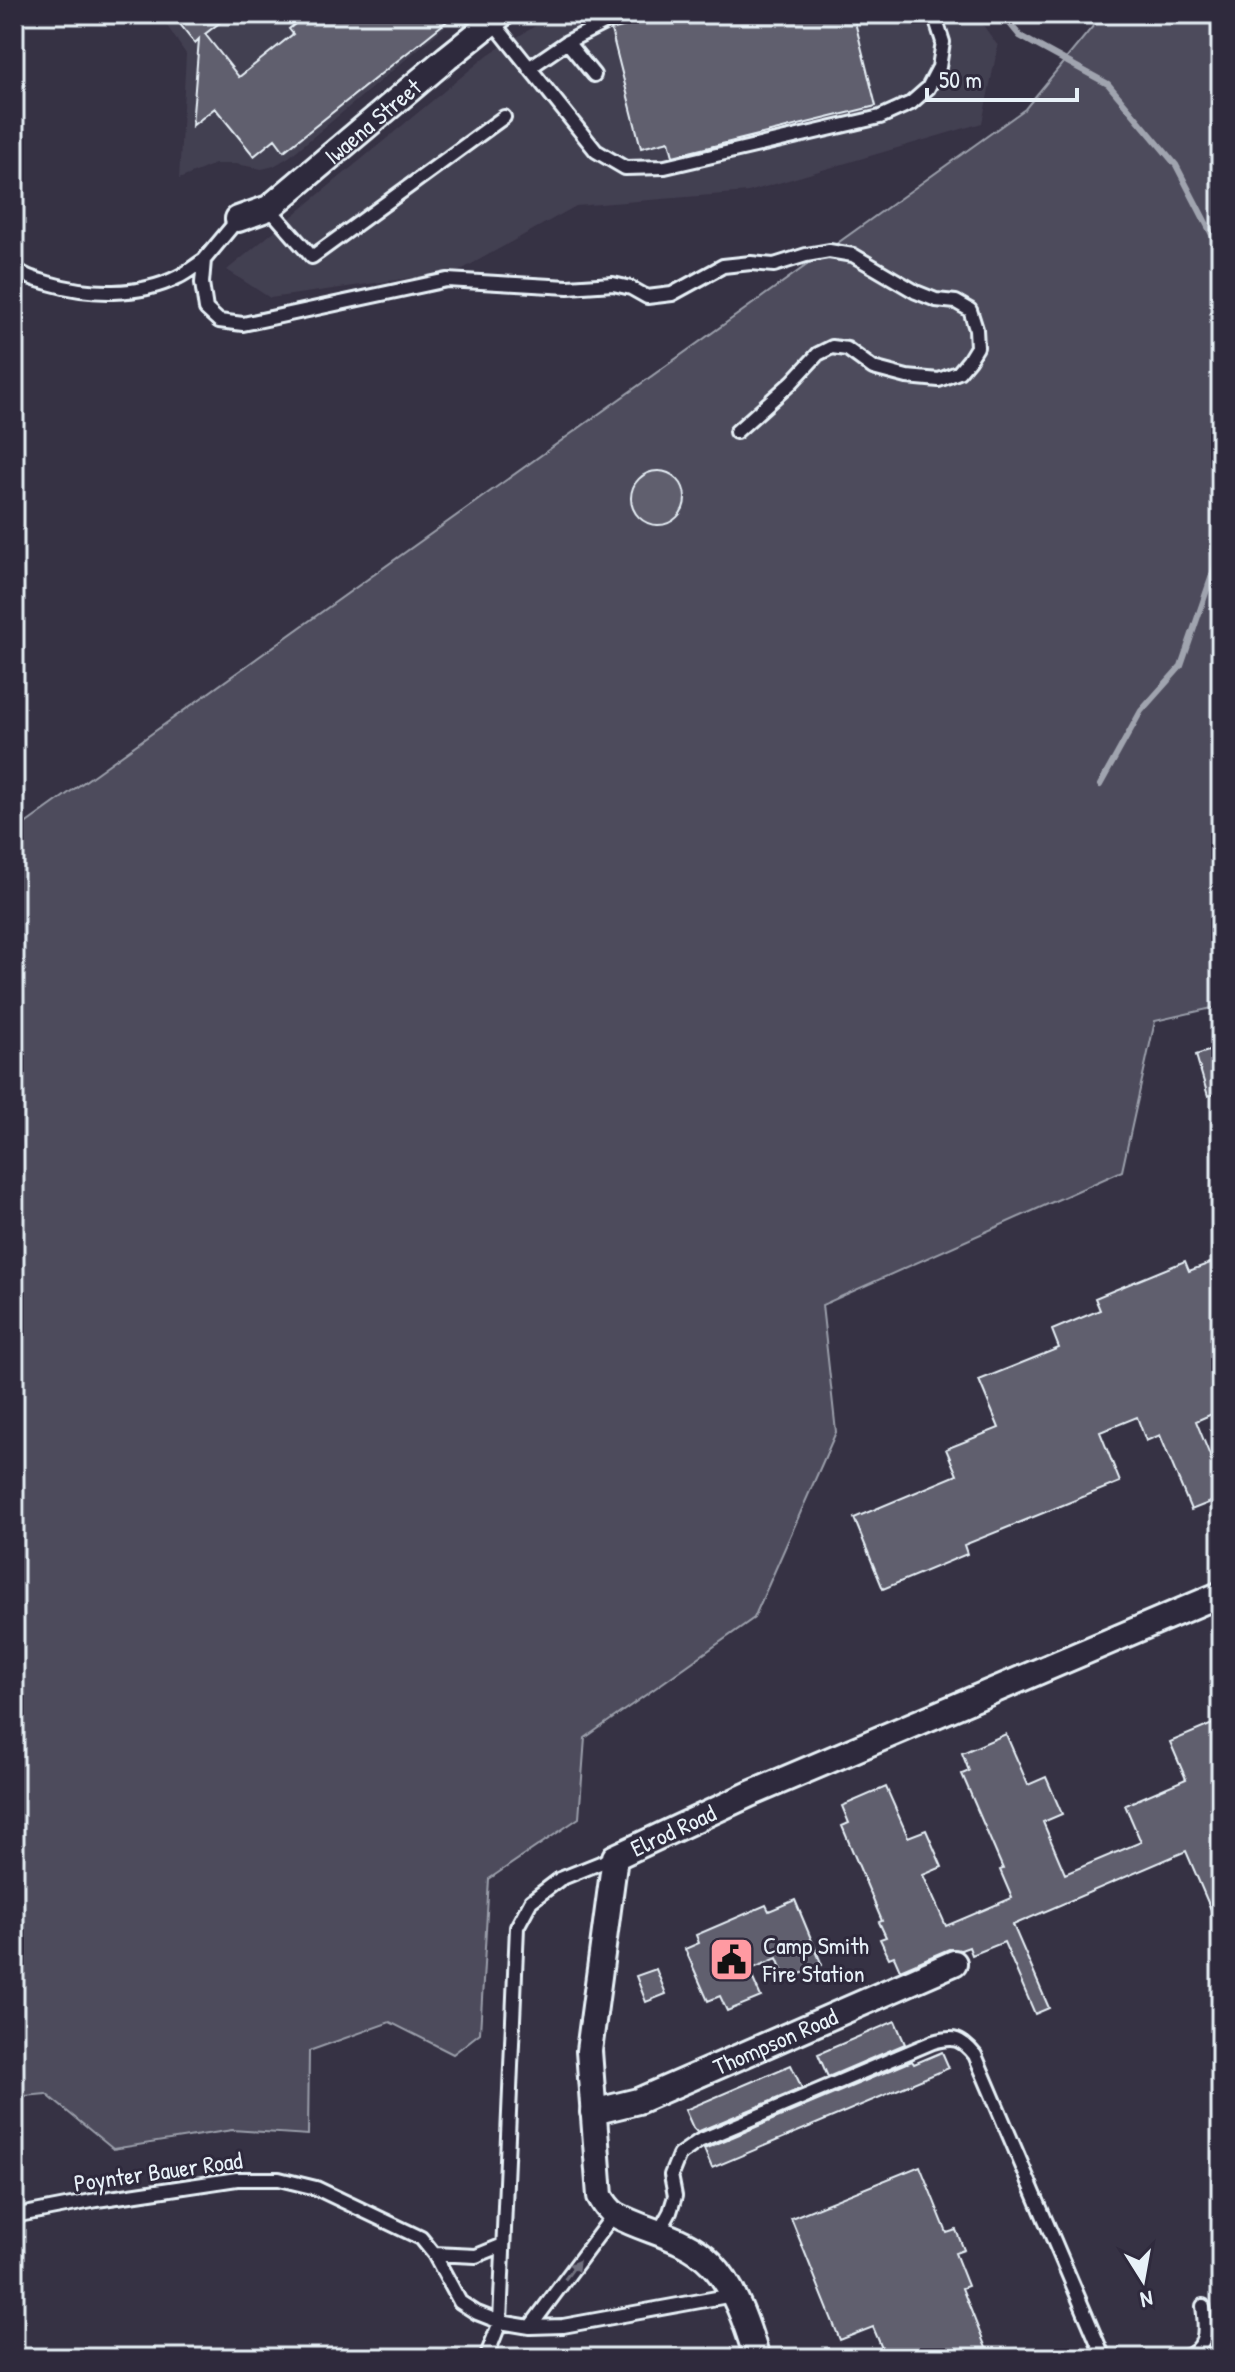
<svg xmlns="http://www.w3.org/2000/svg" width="1235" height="2372" font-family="'Patrick Hand',sans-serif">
  <rect width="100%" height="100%" fill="#363244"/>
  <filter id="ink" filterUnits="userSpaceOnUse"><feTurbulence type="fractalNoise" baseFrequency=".0125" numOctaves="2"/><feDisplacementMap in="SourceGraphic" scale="16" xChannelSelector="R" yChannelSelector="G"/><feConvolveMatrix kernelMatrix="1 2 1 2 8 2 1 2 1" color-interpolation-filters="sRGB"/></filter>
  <g filter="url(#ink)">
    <path fill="#433f51" d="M 159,14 L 460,14 L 289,157 L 274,166 L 262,169 L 236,164 L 215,164 L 179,179 L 186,54 Z
      M 555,14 L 975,14 L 998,46 L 982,123 L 748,192 L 576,206 L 459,271 L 270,298 L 227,270 L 489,54 Z"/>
    <path fill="#4d4b5c" stroke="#9a9eaa" stroke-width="2" d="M 1103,14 L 1221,14 L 1221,1006 L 1155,1021 L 1122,1171 L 822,1305 L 836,1432 L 754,1618 L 585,1738 L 579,1818 L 489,1879 L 480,2033 L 453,2054 L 390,2022 L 309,2051 L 308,2135 L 232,2130 L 113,2149 L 46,2094 L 14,2097 L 14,832 L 1025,109 Z"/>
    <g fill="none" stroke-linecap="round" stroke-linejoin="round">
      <path stroke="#a0a4af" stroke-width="6" d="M 1002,14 L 1020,36 L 1108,84 L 1176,165 L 1221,252
        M 1100,785 L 1141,711 L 1181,666 L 1221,549"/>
    </g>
    <path fill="#605e6e" stroke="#e8f1f8" stroke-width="2" d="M 172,14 L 231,14 L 205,34 L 239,77 L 293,34 L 289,29 L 307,14 L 456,14 L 284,151 L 275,139 L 254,156 L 215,108 L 192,126 L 199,39 L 195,43 Z
      M 672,14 L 853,14 L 876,106 L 673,156 L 669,141 L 641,148 L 611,30 Z
      M631 498a27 27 0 1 1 54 0a27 27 0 1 1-54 0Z
      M 1221,1047 L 1221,1092 L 1208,1096 L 1196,1055 Z
      M 1221,1259 L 1221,1410 L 1196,1421 L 1221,1483 L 1221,1498 L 1191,1510 L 1160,1435 L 1146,1441 L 1137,1417 L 1100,1432 L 1120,1482 L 964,1545 L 967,1554 L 883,1589 L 854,1518 L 957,1475 L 946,1449 L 999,1428 L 979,1380 L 1059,1348 L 1052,1330 L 1100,1310 L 1095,1298 L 1185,1261 L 1189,1271 Z
      M 1217,1722 L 1221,1731 L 1221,1933 L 1186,1851 L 1013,1925 L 1049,2008 L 1035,2014 L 1004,1942 L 972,1955 L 969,1947 L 961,1950 L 949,1949 L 900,1970 L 894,1956 L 889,1958 L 880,1939 L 886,1937 L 879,1922 L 882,1921 L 842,1826 L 849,1823 L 842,1806 L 886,1787 L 908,1837 L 926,1830 L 942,1867 L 923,1875 L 946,1926 L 1012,1898 L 1000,1870 L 1003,1869 L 962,1774 L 969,1771 L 962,1753 L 1006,1734 L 1028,1785 L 1046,1777 L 1062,1814 L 1043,1822 L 1065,1874 L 1141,1842 L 1125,1805 L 1186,1779 L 1170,1742 Z
      M 795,1900 L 822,1965 L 786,1980 L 777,1958 L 749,1970 L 761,1997 L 727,2011 L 720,1996 L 708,2001 L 685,1949 L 699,1943 L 696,1935 L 766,1905 L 769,1911 Z
      M 656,1969 L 666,1994 L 646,2002 L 636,1976 Z
      M 895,2021 L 905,2044 L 828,2077 L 818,2054 Z
      M 942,2052 L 949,2068 L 712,2168 L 704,2149 L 912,2061 L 914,2064 Z
      M 791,2065 L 802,2088 L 697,2132 L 693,2128 L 685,2110 Z
      M 920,2166 L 947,2233 L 956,2230 L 964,2250 L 955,2253 L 968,2286 L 962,2288 L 990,2358 L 886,2358 L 873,2327 L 840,2340 L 791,2218 Z"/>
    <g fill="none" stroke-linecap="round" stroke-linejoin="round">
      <defs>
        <path id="lane" d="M 492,21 L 596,151 L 625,168 L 665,167 L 880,117 L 911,103 L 928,88 L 939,67 L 943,42 L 934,14
          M 567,42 L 594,75
          M 529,68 L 567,42 L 622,14
          M 269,208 L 312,257 L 504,117
          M 238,219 L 204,260 L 202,283 L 206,309 L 219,321 L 243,324 L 447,280 L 568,287 L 613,284 L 631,288 L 647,297 L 672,294 L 723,266 L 751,263 L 774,265 L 806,255 L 829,251 L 853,255 L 916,292 L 936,300 L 956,302 L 970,310 L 976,329 L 977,347 L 969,360 L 959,372 L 939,380 L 907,377 L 873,368 L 847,349 L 832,347 L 818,354 L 792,382 L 736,432
          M 14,267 C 24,277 35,279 48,283 C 88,295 139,297 178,277 C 187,273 196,265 204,260
          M 14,2218 L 19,2215 L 97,2200 L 237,2179 L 279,2179 L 316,2188 L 421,2238 L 434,2254 L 460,2302 L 477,2313 L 500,2322 L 530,2327 L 563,2326 L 733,2295
          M 659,2232 L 670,2212 L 675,2196 L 671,2175 L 679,2155 L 699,2141 L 933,2042 C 954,2036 961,2038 975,2055 L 1104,2358
          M 434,2254 L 476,2256 L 503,2245
          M 530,2327 L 614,2214
          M 14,2356 L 25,2358
          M 486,2358 L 500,2322 L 517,1927 L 531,1901 L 560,1879 L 615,1857
          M 1182,2358 C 1209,2351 1206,2329 1203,2306"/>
        <g id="street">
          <path id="s1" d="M 238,219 L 269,208 L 447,58 L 502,14"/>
          <path id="s2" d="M 593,2112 L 638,2101 L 954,1963"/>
          <path id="s3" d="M 757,2358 C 747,2325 735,2287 711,2263 C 685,2236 646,2232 616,2215 C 608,2210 604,2203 600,2196 L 589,2051 L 615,1857 L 750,1794 L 1221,1594"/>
        </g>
      </defs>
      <use href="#lane" stroke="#e8f1f8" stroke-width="18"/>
      <use href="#street" stroke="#e8f1f8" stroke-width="30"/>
      <use href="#lane" stroke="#2f2a3d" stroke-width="12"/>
      <use href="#street" stroke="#2f2a3d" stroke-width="24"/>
    </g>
    <defs><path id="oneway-solid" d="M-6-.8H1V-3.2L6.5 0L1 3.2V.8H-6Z" transform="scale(2)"/></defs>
    <use fill="#70707e" href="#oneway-solid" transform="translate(572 2270) rotate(-53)"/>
  </g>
  <defs>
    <symbol id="civic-square" viewBox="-11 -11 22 22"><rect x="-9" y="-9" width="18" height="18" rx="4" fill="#ff9aa2" stroke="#2f2a3d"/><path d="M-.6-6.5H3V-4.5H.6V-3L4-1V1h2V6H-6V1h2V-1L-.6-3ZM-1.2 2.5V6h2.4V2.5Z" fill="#111"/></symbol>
  </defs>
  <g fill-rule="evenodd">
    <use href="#civic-square" x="706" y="1934" width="51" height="51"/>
  </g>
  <g text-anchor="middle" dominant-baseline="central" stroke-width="6" stroke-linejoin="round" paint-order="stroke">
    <g font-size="24" fill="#e8f1f8" stroke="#2f2a3d">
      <text stroke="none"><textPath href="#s1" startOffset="168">Iwaena Street</textPath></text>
      <text stroke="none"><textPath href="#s3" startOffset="644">Elrod Road</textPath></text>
      <text stroke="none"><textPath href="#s2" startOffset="196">Thompson Road</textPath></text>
      <text transform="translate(158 2171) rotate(-8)">Poynter Bauer Road</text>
    </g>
    <g font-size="24" fill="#e8f1f8" stroke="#2f2a3d" text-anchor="start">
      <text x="763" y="1945">Camp Smith<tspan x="763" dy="28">Fire Station</tspan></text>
    </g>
  </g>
  <rect width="1235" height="2372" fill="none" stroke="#2f2a3d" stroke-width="48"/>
  <rect x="24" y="24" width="1187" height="2324" fill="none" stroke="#e8f1f8" stroke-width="3" filter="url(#ink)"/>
  <g transform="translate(1143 2280) rotate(169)" stroke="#2f2a3d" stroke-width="6" paint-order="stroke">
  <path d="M0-6L14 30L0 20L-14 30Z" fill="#e8f1f8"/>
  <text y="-12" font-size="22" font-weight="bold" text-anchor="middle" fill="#e8f1f8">N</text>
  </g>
  <path d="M927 88v12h150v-12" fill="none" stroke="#e8f1f8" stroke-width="4"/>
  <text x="939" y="88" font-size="24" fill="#e8f1f8" stroke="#2f2a3d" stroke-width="6" paint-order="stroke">50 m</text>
</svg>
